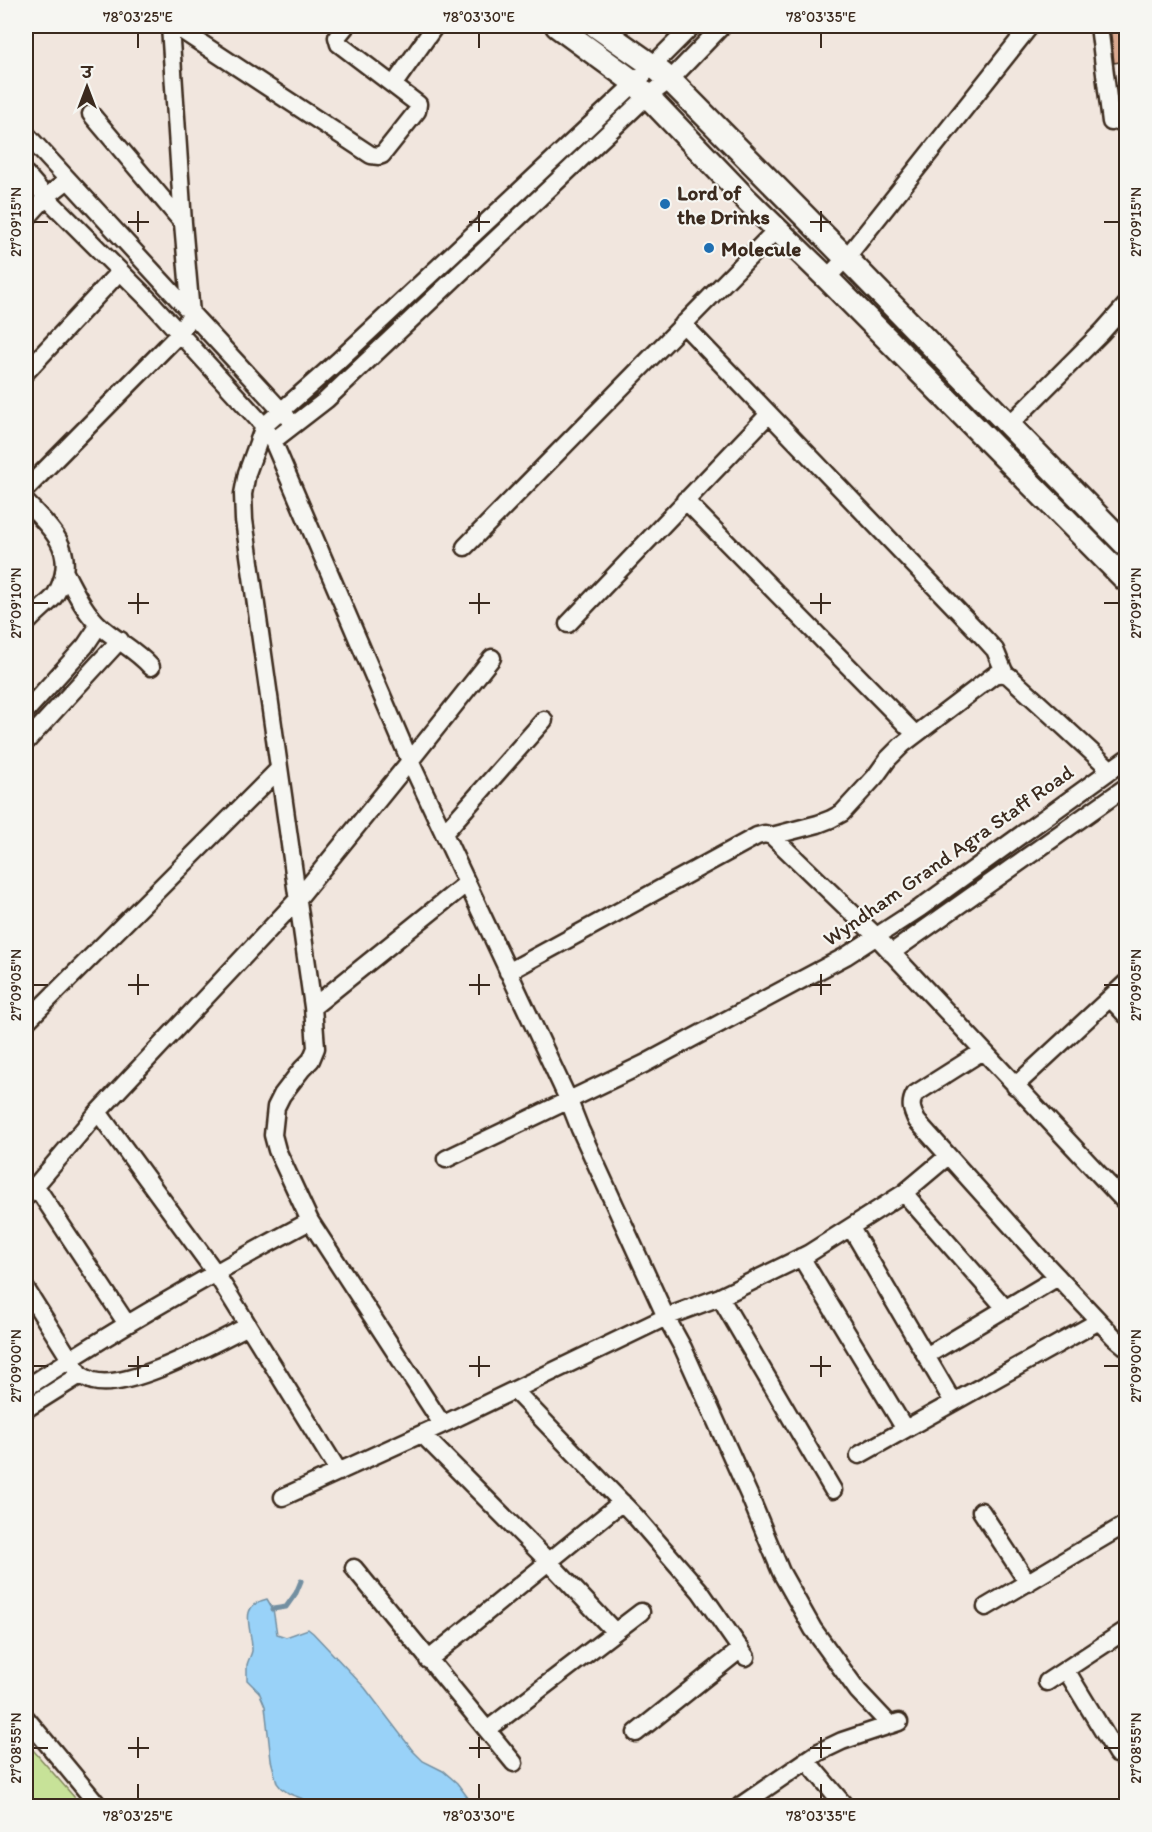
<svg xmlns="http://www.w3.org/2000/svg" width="1152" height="1832" font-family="Itim,'Playpen Sans Deva',sans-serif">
  <rect width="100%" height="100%" fill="#f1e6de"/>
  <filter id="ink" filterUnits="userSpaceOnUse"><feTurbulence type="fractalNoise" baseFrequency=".0167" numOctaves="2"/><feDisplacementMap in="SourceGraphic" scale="12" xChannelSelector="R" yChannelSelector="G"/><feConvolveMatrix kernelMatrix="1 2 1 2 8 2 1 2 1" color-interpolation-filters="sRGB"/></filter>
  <g filter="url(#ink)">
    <path fill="#c7e298" stroke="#81865b" stroke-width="1.5" d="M 26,1742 L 82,1806 L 26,1806 Z"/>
    <path fill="#99d2f8" stroke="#738fa1" stroke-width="1.5" d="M 267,1599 L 273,1609 L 277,1634 L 286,1637 L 308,1629 L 313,1633 L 365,1688 L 413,1751 L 423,1761 L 443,1771 L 457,1783 L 469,1799 L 471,1806 L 316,1806 L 303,1799 L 290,1794 L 281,1788 L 277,1783 L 271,1760 L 265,1706 L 259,1692 L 247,1680 C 247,1675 247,1670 247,1665 C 248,1660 251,1656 252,1651 C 253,1629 236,1606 267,1599 Z"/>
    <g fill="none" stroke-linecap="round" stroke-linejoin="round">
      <path stroke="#738fa1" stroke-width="5" d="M 273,1609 L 286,1607 L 296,1593 L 301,1581"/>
    </g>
    <path fill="#dba88e" stroke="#3b2a1e" stroke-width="1.5" d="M 1110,26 L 1126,26 L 1126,61 L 1114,63 Z"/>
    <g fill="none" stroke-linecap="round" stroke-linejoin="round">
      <defs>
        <path id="street" d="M 175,26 L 371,155 L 379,156 L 382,155 L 417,111 L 418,104 L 339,44 L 337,37 L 346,26
          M 1099,26 L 1111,122
          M 394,84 L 435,26
          M 91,114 L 183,223
          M 26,134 L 287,417
          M 26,174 L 46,197 L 150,301 L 264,426 L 273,441 L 410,761 L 569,1101 L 580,1129 L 666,1317 L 683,1348 L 750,1497 L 781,1572 L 813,1629 L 858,1691 L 890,1725
          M 26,219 L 46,197 L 68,180
          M 827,278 L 846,258 L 1030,26
          M 683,324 L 985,639 L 995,650 L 1005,674
          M 26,372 L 120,271
          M 1009,425 L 1102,332 L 1126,305
          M 273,441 L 326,400 L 644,99 L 670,80 L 722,26
          M 26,489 L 180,333 L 191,314 L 183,223 L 170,26
          M 685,500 L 915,734
          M 26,502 C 46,524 72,544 63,577 C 61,584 58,592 53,598 C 44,607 34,615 26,624
          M 465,547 L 777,229
          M 64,571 C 74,589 84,612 100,626 C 117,641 136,650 151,667
          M 568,624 L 769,414
          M 26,711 L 85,646 L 99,625
          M 26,742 L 120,640
          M 445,832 L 544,720
          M 772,836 L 818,824 L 831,819 L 842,813 L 875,777 L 888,759 L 902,745 L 994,675 C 1000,673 1004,673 1009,676 L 1111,770
          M 891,953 L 1126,787
          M 508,972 L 757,836 L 765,834 L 772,836 L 876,936 L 1126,1203
          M 1110,998 L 1126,1015
          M 313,1007 L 467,883
          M 26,1022 L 279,769
          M 983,1051 L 915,1094 C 909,1104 912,1111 917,1121 L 1039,1257 L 1114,1337 L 1126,1347
          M 1015,1086 L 1126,983
          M 98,1112 L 215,1272 L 339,1472
          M 446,1159 L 644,1064 L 846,956 L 920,908 L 1126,759
          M 35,1185 L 127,1324
          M 904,1193 L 1006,1309
          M 26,1197 L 98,1112 L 297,900 L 410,761 L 492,658
          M 851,1228 L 953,1402
          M 801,1257 L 905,1429
          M 26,1289 L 80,1375 C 85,1377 89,1380 93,1381 C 129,1391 214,1343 248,1326
          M 720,1297 L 833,1490
          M 926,1356 L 1058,1277
          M 26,1388 C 118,1327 213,1273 310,1221
          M 514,1390 L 635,1516 L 700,1591 L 746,1657
          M 26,1409 L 80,1375
          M 442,1424 L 310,1221 L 277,1150 L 273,1135 L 276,1107 L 282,1095 L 302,1069 L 311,1060 L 316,1048 L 313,1007 L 244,520 L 243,494 L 247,473 L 264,426 L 338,361 L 635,83 L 692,26
          M 422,1434 L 548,1561 L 615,1632
          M 859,1455 L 1099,1321
          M 283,1497 L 450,1421 L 666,1317 L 720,1297 L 808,1254 L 904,1193 L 948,1156
          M 981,1511 L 1028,1583
          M 354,1568 L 514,1763
          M 986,1607 L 1126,1524
          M 428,1660 L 622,1502
          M 1066,1670 L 1117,1754
          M 1047,1682 L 1126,1630
          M 26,1718 L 99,1806
          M 487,1730 L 641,1612
          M 636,1733 L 741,1649
          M 806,1760 L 845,1806
          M 740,1806 L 819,1752 L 842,1741 L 899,1722"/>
        <path id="secondary" d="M 557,26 L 635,83 L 747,200 L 827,278 L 1126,580
          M 596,26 L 653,66 L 670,80 L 846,258 L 1126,545"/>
      </defs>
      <use href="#street" stroke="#3b2a1e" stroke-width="21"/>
      <use href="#secondary" stroke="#3b2a1e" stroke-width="27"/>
      <use href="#street" stroke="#f6f6f2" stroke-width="16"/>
      <use href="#secondary" stroke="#f6f6f2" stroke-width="22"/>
    </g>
  </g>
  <path fill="none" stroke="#3b2a1e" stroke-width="2" d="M 138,33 L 138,48M 479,33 L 479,48M 821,33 L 821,48M 138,211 L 138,232M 479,211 L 479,232M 821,211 L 821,232M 33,222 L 48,222M 128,222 L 149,222M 469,222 L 490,222M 810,222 L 831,222M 1104,222 L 1119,222M 138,593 L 138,614M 479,593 L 479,614M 821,593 L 821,614M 33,603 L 48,603M 128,603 L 149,603M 469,603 L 490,603M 810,603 L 831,603M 1104,603 L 1119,603M 138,974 L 138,995M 479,974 L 479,995M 821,974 L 821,995M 33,985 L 48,985M 128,985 L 149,985M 469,985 L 490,985M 810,985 L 831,985M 1104,985 L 1119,985M 138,1356 L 138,1377M 479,1356 L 479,1377M 821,1356 L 821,1377M 33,1366 L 48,1366M 128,1366 L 149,1366M 469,1366 L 490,1366M 810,1366 L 831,1366M 1104,1366 L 1119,1366M 138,1737 L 138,1758M 479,1737 L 479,1758M 821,1737 L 821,1758M 33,1748 L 48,1748M 128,1748 L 149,1748M 469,1748 L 490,1748M 810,1748 L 831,1748M 1104,1748 L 1119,1748M 138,1784 L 138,1799M 479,1784 L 479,1799M 821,1784 L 821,1799"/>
  <g fill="#1f6fb2" stroke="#f6f6f2" stroke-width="2">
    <circle cx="665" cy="204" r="6"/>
    <circle cx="709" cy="248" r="6"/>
  </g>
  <g text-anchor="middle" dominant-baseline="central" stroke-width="4.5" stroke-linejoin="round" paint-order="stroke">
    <g font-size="21" font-weight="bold" fill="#3b2a1e" stroke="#f6f6f2" text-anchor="start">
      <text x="677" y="192">Lord of<tspan x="677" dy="24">the Drinks</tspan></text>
      <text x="721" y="248">Molecule</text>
    </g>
    <g font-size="21" fill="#3b2a1e" stroke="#f6f6f2">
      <text transform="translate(948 855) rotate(-35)">Wyndham Grand Agra Staff Road</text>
    </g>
  </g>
  <rect width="1152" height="1832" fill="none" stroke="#f6f6f2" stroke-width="66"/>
  <g transform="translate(87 87)" stroke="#f6f6f2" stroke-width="4.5" paint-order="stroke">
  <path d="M0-4.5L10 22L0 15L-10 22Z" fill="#3b2a1e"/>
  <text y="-9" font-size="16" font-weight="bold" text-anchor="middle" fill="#3b2a1e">उ</text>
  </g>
  <rect x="33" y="33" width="1086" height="1766" fill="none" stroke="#3b2a1e" stroke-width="2"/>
  <g font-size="15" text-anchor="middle" fill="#3b2a1e">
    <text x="138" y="22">78°03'25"E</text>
    <text x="479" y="22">78°03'30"E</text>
    <text x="821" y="22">78°03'35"E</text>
    <text transform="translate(16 222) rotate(-90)" y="5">27°09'15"N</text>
    <text transform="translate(1136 222) rotate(-90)" y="5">27°09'15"N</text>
    <text transform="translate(16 603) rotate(-90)" y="5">27°09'10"N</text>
    <text transform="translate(1136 603) rotate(-90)" y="5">27°09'10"N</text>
    <text transform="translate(16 985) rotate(-90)" y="5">27°09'05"N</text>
    <text transform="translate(1136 985) rotate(-90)" y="5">27°09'05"N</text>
    <text transform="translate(16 1366) rotate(-90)" y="5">27°09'00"N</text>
    <text transform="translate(1136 1366) rotate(-90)" y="5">27°09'00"N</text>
    <text transform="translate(16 1748) rotate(-90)" y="5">27°08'55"N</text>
    <text transform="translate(1136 1748) rotate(-90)" y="5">27°08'55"N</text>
    <text x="138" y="1821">78°03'25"E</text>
    <text x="479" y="1821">78°03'30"E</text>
    <text x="821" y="1821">78°03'35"E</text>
  </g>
</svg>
